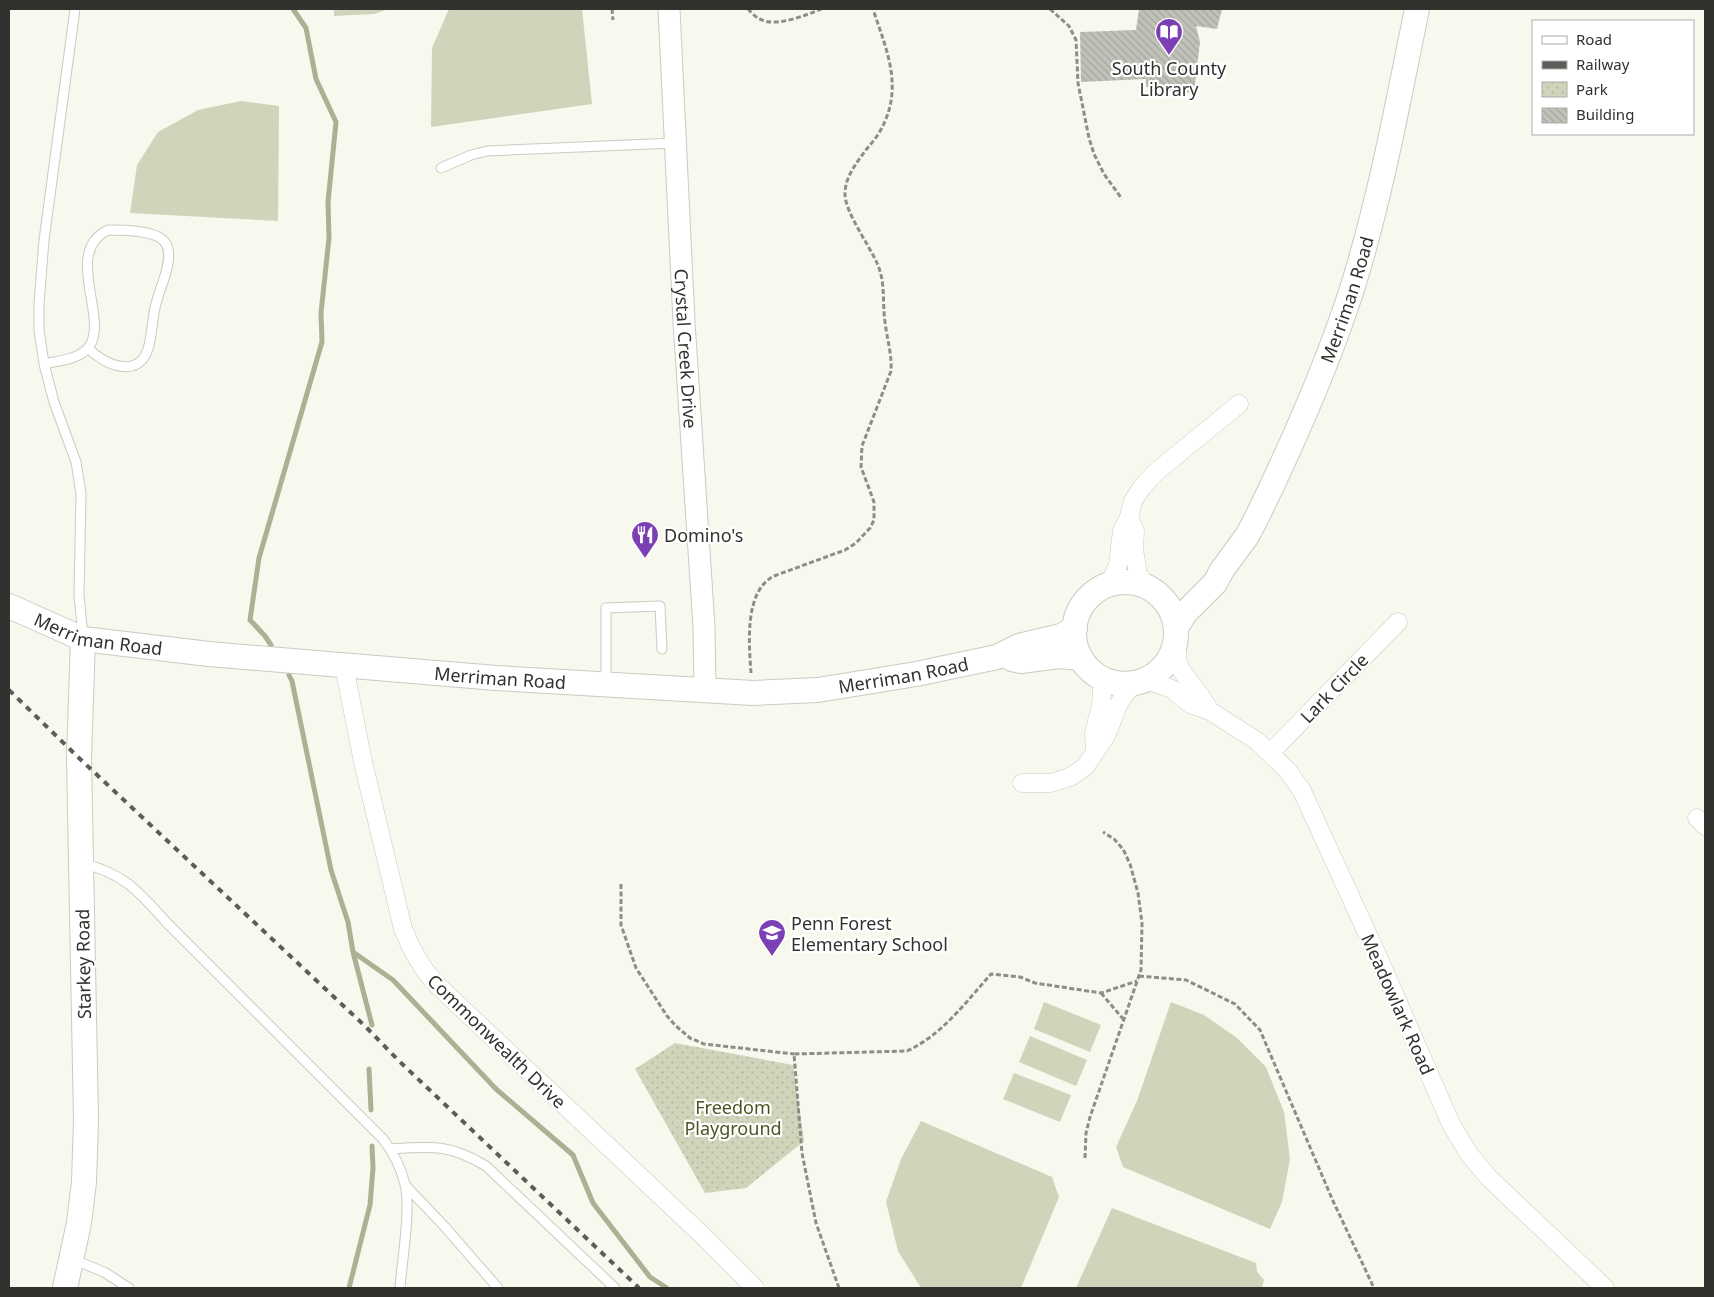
<svg xmlns="http://www.w3.org/2000/svg" width="1714" height="1297" font-family="'Noto Sans',sans-serif">
  <defs>
    <pattern id="park-dots" width="8" height="8" patternUnits="userSpaceOnUse" patternTransform="scale(1.25)"><rect width="8" height="8" fill="#d1d4ba"/><path d="M2 2h.1M6 6h.1" fill="none" stroke="#b4b6a0" stroke-width="1.8" stroke-linecap="round"/></pattern>
    <pattern id="building-back-hatch" width="6" height="6" patternUnits="userSpaceOnUse" patternTransform="scale(1.25)"><rect width="6" height="6" fill="#c0c1b8"/><path d="M-1 5l2 2M0 0l6 6M5-1l2 2" fill="none" stroke="#a5a69e"/></pattern>
  </defs>
  <rect width="100%" height="100%" fill="#f7f8ee"/>
  <path fill="url(#park-dots)" d="M 675,1043 L 793,1065 L 804,1141 L 746,1188 L 705,1193 L 635,1069 Z"/>
  <path fill="#d1d4ba" d="M 334,9 L 389,9 L 374,14 L 334,16 Z
    M 449,9 L 582,9 L 592,104 L 431,127 L 432,48 Z
    M 241,101 L 279,106 L 278,221 L 130,213 L 137,165 L 158,132 L 198,110 Z
    M 1044,1002 L 1101,1025 L 1090,1052 L 1034,1029 Z
    M 1171,1002 L 1204,1015 L 1237,1038 L 1266,1067 L 1284,1112 L 1290,1159 L 1282,1202 L 1270,1229 L 1123,1167 L 1116,1147 L 1137,1101 Z
    M 1030,1036 L 1087,1060 L 1076,1086 L 1019,1062 Z
    M 1014,1073 L 1071,1095 L 1060,1122 L 1003,1099 Z
    M 921,1121 L 1052,1177 L 1059,1197 L 1021,1288 L 921,1288 L 898,1251 L 886,1202 L 901,1159 Z
    M 1112,1208 L 1256,1263 L 1257,1272 L 1264,1280 L 1262,1288 L 1076,1288 Z"/>
  <g fill="none" stroke-linecap="round" stroke-linejoin="round">
    <path stroke="#adb092" stroke-width="5" d="M 271,645 L 265,636 L 250,620 L 259,558 L 322,342 L 321,313 L 329,238 L 328,202 L 336,122 L 316,79 L 306,28 L 293,9
      M 289,675 L 292,681 L 331,870 L 348,922 L 353,952 L 372,1025
      M 353,952 L 393,980 L 496,1089 L 573,1155 L 593,1203 L 650,1277 L 667,1288
      M 369,1069 L 371,1110
      M 349,1288 L 370,1205 L 373,1168 L 372,1146"/>
  </g>
  <path fill="url(#building-back-hatch)" d="M 1139,9 L 1222,9 L 1217,29 L 1196,26 L 1200,42 L 1194,93 L 1158,90 L 1159,87 L 1146,87 L 1146,79 L 1081,82 L 1080,32 L 1136,30 Z"/>
  <g fill="none" stroke-linecap="round" stroke-linejoin="round">
    <defs>
      <path id="service" d="M 75,9 L 44,240 L 39,304 L 39,330 L 44,364 L 54,402 L 76,462 L 81,494 L 79,595 L 83,637
        M 441,168 L 471,155 L 487,151 L 675,143
        M 44,364 C 57,361 74,360 85,351 C 115,326 60,253 108,230 C 123,230 154,230 164,241 C 173,251 167,270 163,282 C 160,290 157,299 155,308 C 152,321 152,336 148,349 C 138,380 103,364 88,348
        M 606,682 L 606,608 L 660,606 L 662,649
        M 81,863 C 124,873 139,892 167,923 L 383,1139 C 393,1152 401,1168 405,1184 C 411,1211 402,1259 400,1288
        M 390,1149 C 431,1146 450,1144 486,1166 L 615,1288
        M 405,1185 L 445,1227 L 498,1288
        M 72,1259 L 104,1272 L 129,1288"/>
      <path id="minor" d="M 1129,517 L 1135,531 L 1134,550 L 1138,574 L 1146,586
        M 1109,585 L 1118,565 L 1122,531 L 1129,517 L 1133,501 L 1142,487 L 1156,472 L 1239,404
        M 1176,641 L 1178,664 L 1183,673 L 1200,695 L 1210,711
        M 344,666 L 363,762 L 403,929 C 411,949 420,966 435,983 L 701,1234 L 755,1288
        M 1146,680 L 1172,689 L 1190,704 L 1210,711 L 1257,741 L 1288,771 L 1302,791 L 1379,959 L 1451,1124 L 1469,1154 L 1488,1177 L 1605,1288
        M 1095,752 L 1094,733 L 1101,705 L 1103,679
        M 1270,753 L 1398,622
        M 1022,783 L 1051,783 L 1070,777 L 1085,767 L 1106,736 L 1118,705 L 1125,694 L 1136,683
        M 1697,818 L 1705,826"/>
      <g id="tertiary">
        <path id="s1" d="M 669,9 L 684,322 L 704,627 L 705,689"/>
      </g>
      <g id="secondary">
        <circle cx="1125" cy="633" r="51"/>
        <path id="s2" d="M 9,606 L 83,639 L 209,654 L 496,678 L 753,693 L 818,690 L 916,674 L 997,657 L 1019,646 L 1061,636 L 1075,628"/>
        <path id="s3" d="M 1176,628 L 1185,613 L 1215,583 L 1222,570 L 1247,536 L 1257,517 C 1293,443 1328,364 1353,286 C 1381,195 1398,102 1417,9"/>
        <path d="M 1012,659 L 1021,661 L 1059,656 L 1081,658"/>
        <path d="M 65,1288 L 79,1223 L 84,1182 L 86,1120 L 79,758 L 83,639"/>
      </g>
    </defs>
    <use href="#service" stroke="#cacbc1" stroke-width="11"/>
    <use href="#minor" stroke="#cacbc1" stroke-width="19"/>
    <use href="#tertiary" stroke="#cacbc1" stroke-width="23"/>
    <use href="#secondary" stroke="#cacbc1" stroke-width="26"/>
    <path stroke="#8d8e87" stroke-width="3" stroke-dasharray="5 2.5" stroke-linecap="butt" d="M 612,9 L 613,20
      M 748,9 C 751,12 755,17 760,19 C 774,28 807,15 821,9
      M 1050,9 L 1069,26 L 1076,40 L 1078,83 L 1089,138 L 1094,154 L 1104,174 L 1122,199
      M 751,673 C 749,644 744,591 774,576 L 845,550 L 856,543 L 870,528 L 874,520 L 874,502 L 861,467 L 862,446 L 891,371 C 892,354 887,339 885,322 C 882,302 886,283 877,263 C 869,245 845,212 845,194 C 845,177 856,164 865,151 C 870,145 875,139 879,133 C 905,89 887,52 873,9
      M 621,884 L 621,925 L 636,968 L 667,1016 L 676,1026 L 690,1038 L 704,1044 L 794,1054
      M 1139,976 L 1186,980 L 1235,1004 L 1260,1030 L 1333,1201 L 1374,1288
      M 1101,993 L 1124,1020
      M 1085,1158 L 1086,1133 L 1090,1117 L 1141,970 L 1142,923 L 1138,893 L 1130,864 L 1123,849 L 1114,839 L 1103,832
      M 839,1288 L 816,1223 L 802,1153 L 794,1054 L 907,1051 C 942,1035 966,1002 991,974 L 1020,977 L 1035,983 L 1101,993 L 1137,981"/>
    <use href="#service" stroke="#fff" stroke-width="9"/>
    <use href="#minor" stroke="#fff" stroke-width="18"/>
    <use href="#tertiary" stroke="#fff" stroke-width="21"/>
    <use href="#secondary" stroke="#fff" stroke-width="24"/>
    <path stroke="#5c5d58" stroke-width="4" stroke-dasharray="6 6" stroke-linecap="butt" d="M 9,690 L 79,758 L 366,1027 L 399,1061 L 639,1288"/>
  </g>
  <defs>
    <symbol id="library-pin" viewBox="-11 -11 22 30"><path d="M0 17L-7.5 6A9.5 9.5 0 1 1 7.5 6Z" fill="#7c40b5" stroke="#fff"/><path d="M-6-4Q-3-5.5-.7-3.5V5Q-3 3-6 4ZM6-4Q3-5.5 .7-3.5V5Q3 3 6 4Z" fill="#fff"/></symbol>
    <symbol id="restaurant-pin" viewBox="-11 -11 22 30"><path d="M0 17L-7.5 6A9.5 9.5 0 1 1 7.5 6Z" fill="#7c40b5" stroke="#fff"/><path d="M-5-6h1v4h1v-4h1v4h1v-4h1v5L-1.5 .5V6h-2V.5L-5-1ZM5-6V6H3V1.5H1.5Q1.5-4 5-6Z" fill="#fff"/></symbol>
    <symbol id="school-pin" viewBox="-11 -11 22 30"><path d="M0 17L-7.5 6A9.5 9.5 0 1 1 7.5 6Z" fill="#7c40b5" stroke="#fff"/><path d="M0-5L7-2L0 1L-7-2ZM-4 1L0 2.5L4 1V4Q0 6-4 4Z" fill="#fff"/></symbol>
  </defs>
  <g fill-rule="evenodd">
    <use href="#library-pin" x="1153" y="16" width="32" height="43"/>
    <use href="#restaurant-pin" x="629" y="519" width="32" height="43"/>
    <use href="#school-pin" x="756" y="917" width="32" height="43"/>
  </g>
  <g text-anchor="middle" dominant-baseline="central" stroke-width="4.5" stroke-linejoin="round" paint-order="stroke">
    <g font-size="18" fill="#31322e" stroke="#fff" text-anchor="start">
      <text x="1169" y="68" text-anchor="middle">South County<tspan x="1169" dy="21">Library</tspan></text>
      <text x="664" y="535">Domino's</text>
      <text x="791" y="923">Penn Forest<tspan x="791" dy="21">Elementary School</tspan></text>
    </g>
    <g font-size="18" fill="#31322e" stroke="#fff">
      <text stroke="none"><textPath href="#s3" startOffset="374">Merriman Road</textPath></text>
      <text stroke="none"><textPath href="#s1" startOffset="340">Crystal Creek Drive</textPath></text>
      <text stroke="none"><textPath href="#s2" startOffset="95">Merriman Road</textPath></text>
      <text stroke="none"><textPath href="#s2" startOffset="905">Merriman Road</textPath></text>
      <text stroke="none"><textPath href="#s2" startOffset="500">Merriman Road</textPath></text>
      <text transform="translate(1334 688) rotate(-46)">Lark Circle</text>
      <text transform="translate(83 964) rotate(-91)">Starkey Road</text>
      <text transform="translate(1398 1004) rotate(66)">Meadowlark Road</text>
      <text transform="translate(497 1041) rotate(44)">Commonwealth Drive</text>
    </g>
    <g font-size="18" fill="#4f521f" stroke="#fff">
      <text x="733" y="1107">Freedom<tspan x="733" dy="21">Playground</tspan></text>
    </g>
  </g>
  <rect width="1714" height="1297" fill="none" stroke="#31322e" stroke-width="20"/>
  <rect x="1532" y="20" width="162" height="115" fill="#ffffff" stroke="#adadab"/>
  <rect x="1542" y="36" width="25" height="8" fill="#ffffff" stroke="#adadab"/>
  <text x="1576" y="45" font-size="15" fill="#31322e">Road</text>
  <rect x="1542" y="61" width="25" height="8" fill="#5c5d58" stroke="#adadab"/>
  <text x="1576" y="70" font-size="15" fill="#31322e">Railway</text>
  <rect x="1542" y="82" width="25" height="15" fill="url(#park-dots)" stroke="#adadab"/>
  <text x="1576" y="95" font-size="15" fill="#31322e">Park</text>
  <rect x="1542" y="108" width="25" height="15" fill="url(#building-back-hatch)" stroke="#adadab"/>
  <text x="1576" y="120" font-size="15" fill="#31322e">Building</text>
</svg>
